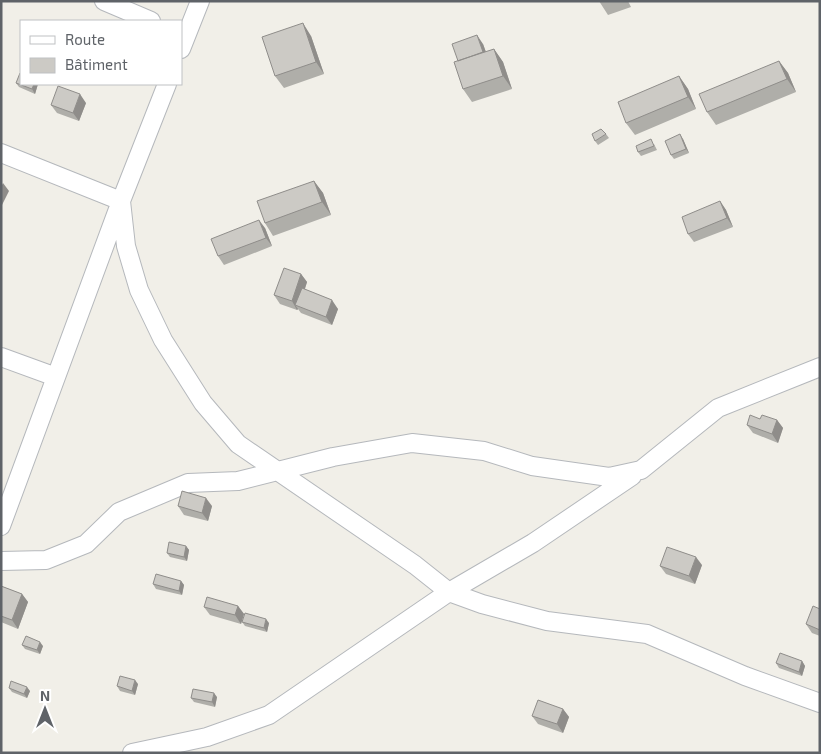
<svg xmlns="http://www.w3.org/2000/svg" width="821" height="754" font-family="'Exo 2',sans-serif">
  <rect width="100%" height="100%" fill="#f1efe8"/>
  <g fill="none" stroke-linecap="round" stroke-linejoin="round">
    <defs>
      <path id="street" d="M 104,1 L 151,21
        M 181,49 L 200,1
        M 1,153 L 121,201 L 126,246 L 139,290 L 163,340 L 203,403 L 238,444 L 415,565 L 449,592 L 482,604 L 547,621 L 647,634 L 745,676 L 820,703
        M 1,357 L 56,377
        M 1,526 L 121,201 L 167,84
        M 1,561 L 46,560 L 86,544 L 119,512 L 188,483 L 238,481 L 333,457 L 412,443 L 484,451 L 532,466 L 609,477 L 641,470 L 718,408 L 820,367
        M 132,753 L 207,737 L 269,715 L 449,592 L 533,543 L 632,476"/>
    </defs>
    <use href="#street" stroke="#b5b8bc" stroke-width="20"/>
    <use href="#street" stroke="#fff" stroke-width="18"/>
  </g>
  <path fill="#afaea9" d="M 599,1 L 628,1 L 631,7 L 608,15 Z
    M 311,36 L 324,74 L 284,88 L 275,76 Z
    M 483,44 L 486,52 L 494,49 L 503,62 L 512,89 L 472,102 L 463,89 L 458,61 Z
    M 779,61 L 788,73 L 796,92 L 716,125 L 707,112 Z
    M 679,76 L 688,89 L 696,109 L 635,135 L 626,123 Z
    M 16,83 L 38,84 L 35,94 L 19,87 Z
    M 86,103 L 79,121 L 57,113 L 51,105 Z
    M 606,134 L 609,138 L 598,145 L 595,141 Z
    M 683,139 L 689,153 L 674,159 L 671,155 Z
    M 654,144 L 657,150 L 641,156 L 638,152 Z
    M 314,181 L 323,193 L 331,215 L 273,236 L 265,223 Z
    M 720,201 L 726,210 L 733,227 L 694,242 L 688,234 Z
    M 265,228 L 272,246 L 224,265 L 218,256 Z
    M 301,274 L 307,282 L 305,289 L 338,309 L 332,325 L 301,313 L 298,309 L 297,310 L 280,304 L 274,295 Z
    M 760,419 L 777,420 L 783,428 L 778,443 L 753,433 L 747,425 Z
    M 178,506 L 212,506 L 208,521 L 184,515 Z
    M 186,546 L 189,550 L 187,561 L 170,557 L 167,553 Z
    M 702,565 L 695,584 L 666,574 L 660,566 Z
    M 181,581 L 184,585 L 182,595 L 156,589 L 153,584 Z
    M 1,586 L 22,594 L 28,602 L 18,629 L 1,622 Z
    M 238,606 L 244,614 L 241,624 L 210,615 L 204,607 Z
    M 820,609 L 820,636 L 812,633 L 806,624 Z
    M 242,622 L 269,623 L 267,632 L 245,626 Z
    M 22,645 L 43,646 L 40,654 L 25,649 Z
    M 802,661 L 805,666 L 802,676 L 779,668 L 776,663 Z
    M 138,684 L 135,695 L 120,691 L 117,686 Z
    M 9,688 L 30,691 L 27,698 L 12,692 Z
    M 217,697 L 215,707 L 194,702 L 191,698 Z
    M 563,709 L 569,717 L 563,733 L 538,724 L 532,716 Z"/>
  <path fill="#8f8d8a" d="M 303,23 L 311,36 L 324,74 L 316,62 Z
    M 477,35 L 483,44 L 489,61 L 483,52 Z
    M 494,49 L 503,62 L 512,89 L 503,76 Z
    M 779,61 L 788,73 L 796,92 L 787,79 Z
    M 679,76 L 688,89 L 696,109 L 688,97 Z
    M 34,84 L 38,84 L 35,94 L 32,89 Z
    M 80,94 L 86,103 L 79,121 L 73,113 Z
    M 680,134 L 683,139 L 689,153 L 686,149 Z
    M 314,181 L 323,193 L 331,215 L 322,202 Z
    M 3,183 L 9,191 L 1,207 L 1,187 Z
    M 720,201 L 726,210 L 733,227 L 727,218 Z
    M 259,220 L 265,228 L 272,246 L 266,238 Z
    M 301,274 L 307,282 L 299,306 L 295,305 L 298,309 L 297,310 L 292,301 Z
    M 332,300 L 338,309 L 332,325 L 326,317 Z
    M 777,420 L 783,428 L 778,443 L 772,434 Z
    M 206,498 L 212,506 L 208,521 L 202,513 Z
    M 186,546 L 189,550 L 187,561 L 184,557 Z
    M 696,557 L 702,565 L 695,584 L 689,576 Z
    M 181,581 L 184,585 L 182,595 L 179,591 Z
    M 22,594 L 28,602 L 18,629 L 12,620 Z
    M 238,606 L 244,614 L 241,624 L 235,615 Z
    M 266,619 L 269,623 L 267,632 L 264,628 Z
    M 40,642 L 43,646 L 40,654 L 37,650 Z
    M 802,661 L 805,666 L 802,676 L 799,672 Z
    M 135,680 L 138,684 L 135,695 L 132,691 Z
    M 27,687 L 30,691 L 27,698 L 24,694 Z
    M 214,693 L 217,697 L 215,707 L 212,702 Z
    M 563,709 L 569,717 L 563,733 L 557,724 Z"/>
  <path fill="#cccac5" stroke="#8f8d8a" d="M 303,23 L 316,62 L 275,76 L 262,37 Z
    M 477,35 L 483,52 L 458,61 L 452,44 Z
    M 494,49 L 503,76 L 463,89 L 454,62 Z
    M 779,61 L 787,79 L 707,112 L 699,94 Z
    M 20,73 L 21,74 L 21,84 L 34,84 L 32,89 L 16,83 Z
    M 679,76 L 688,97 L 626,123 L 618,102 Z
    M 58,86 L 80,94 L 73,113 L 51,105 Z
    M 601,129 L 606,134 L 595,141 L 592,134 Z
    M 680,134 L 686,149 L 671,155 L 665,141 Z
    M 651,139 L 654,146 L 638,152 L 636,146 Z
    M 314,181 L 322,202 L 265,223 L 257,201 Z
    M 720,201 L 727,218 L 688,234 L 682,217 Z
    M 259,220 L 266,238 L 218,256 L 211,239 Z
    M 284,268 L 301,274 L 292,301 L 274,295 Z
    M 302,288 L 332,300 L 326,317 L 295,305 Z
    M 750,415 L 760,419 L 762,415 L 777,420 L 772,434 L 747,425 Z
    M 182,491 L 206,498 L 202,513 L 178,506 Z
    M 169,542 L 186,546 L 184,557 L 167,553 Z
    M 667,547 L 696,557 L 689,576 L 660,566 Z
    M 156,574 L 181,581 L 179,591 L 153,584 Z
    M 1,586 L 22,594 L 12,620 L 1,616 Z
    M 207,597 L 238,606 L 235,615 L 204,607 Z
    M 813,606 L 820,609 L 820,630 L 806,624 Z
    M 245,613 L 266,619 L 264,628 L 242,622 Z
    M 26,636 L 40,642 L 37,650 L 22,645 Z
    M 780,653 L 802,661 L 799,672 L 776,663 Z
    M 120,676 L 135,680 L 132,691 L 117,686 Z
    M 11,681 L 27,687 L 24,694 L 9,688 Z
    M 193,689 L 214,693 L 212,702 L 191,698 Z
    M 538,700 L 563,709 L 557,724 L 532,716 Z"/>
  <rect width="821" height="754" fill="none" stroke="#5f6368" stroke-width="5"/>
  <rect x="20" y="20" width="162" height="65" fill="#ffffff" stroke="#bfc1c3"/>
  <rect x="30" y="36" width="25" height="8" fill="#ffffff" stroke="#bfc1c3"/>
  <text x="65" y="45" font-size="15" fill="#5f6368">Route</text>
  <rect x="30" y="58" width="25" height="15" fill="#cccac5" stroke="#bfc1c3"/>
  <text x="65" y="70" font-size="15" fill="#5f6368">Bâtiment</text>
  <g transform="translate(45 709)" stroke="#ffffff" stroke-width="4" paint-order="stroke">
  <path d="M0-4L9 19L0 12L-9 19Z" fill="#5f6368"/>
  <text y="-8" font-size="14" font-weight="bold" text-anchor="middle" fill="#5f6368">N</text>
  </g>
</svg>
